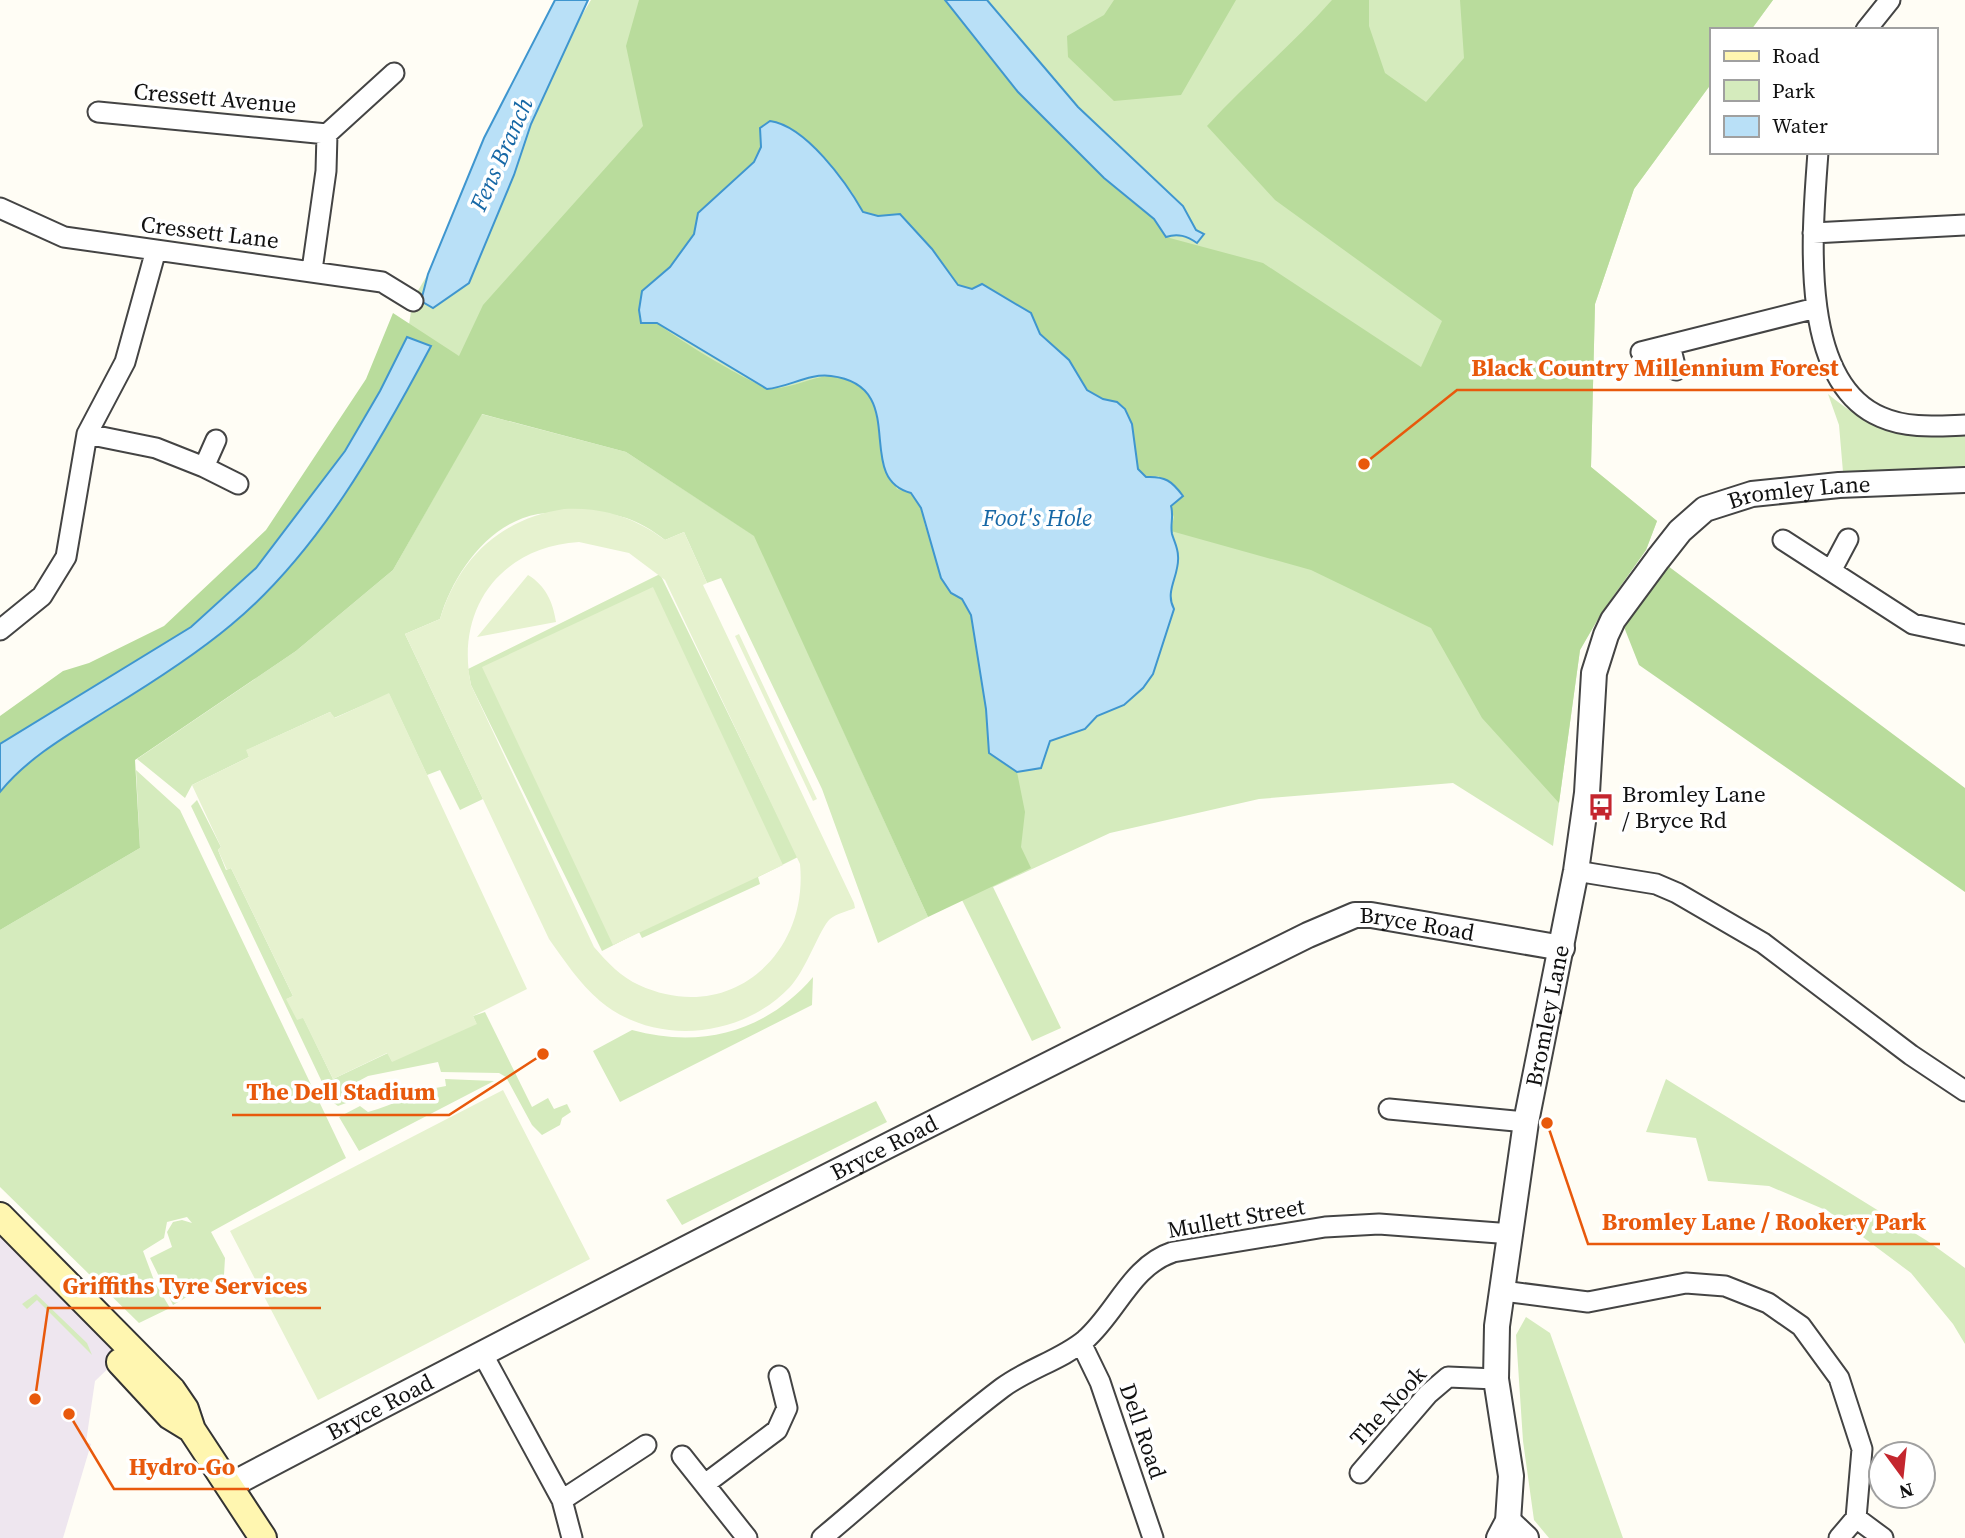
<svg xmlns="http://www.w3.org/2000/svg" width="1965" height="1538" font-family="'Source Serif 4',serif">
  <rect width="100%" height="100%" fill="#fffdf5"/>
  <path fill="#eee6ef" d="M 0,1227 L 120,1350 L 118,1359 L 95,1381 L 86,1442 L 91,1444 L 63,1538 L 0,1538 Z"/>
  <path fill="#d5ebbd" d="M 591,0 L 1773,0 L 1751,30 L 1711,30 L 1711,84 L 1634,189 L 1595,304 L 1591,467 L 1657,521 L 1646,550 L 1602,612 L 1580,650 L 1553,846 L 1453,783 L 1259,799 L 1110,833 L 993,887 L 1061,1028 L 1032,1041 L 744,461 L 407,337 L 413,299 Z
    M 1828,394 C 1878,435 1903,436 1965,436 L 1965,469 L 1843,472 L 1839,425 Z
    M 481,414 L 626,452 L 755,536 L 928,917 L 878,943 L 822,789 L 721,578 L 707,583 L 684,532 L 665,540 C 634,516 613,512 575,513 C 563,513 550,512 538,514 C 488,523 453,574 440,619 L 405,634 L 483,799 L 460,810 L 440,770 L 427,775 L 389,694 L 334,718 L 330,712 L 247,750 L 249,757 L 192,785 L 185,798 L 137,759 L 296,651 L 393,570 Z
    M 660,574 L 798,857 L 758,877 L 760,884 L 642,938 L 639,932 L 602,951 L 471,685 L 468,669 Z
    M 136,770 L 180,810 L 346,1158 L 211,1232 L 225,1258 L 224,1275 L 173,1305 L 150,1258 L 172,1247 L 167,1232 L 173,1222 L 182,1220 L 192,1223 L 187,1217 L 167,1222 L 164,1238 L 143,1251 L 155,1283 L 170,1308 L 139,1323 L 0,1187 L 0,930 L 140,848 Z
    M 197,800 L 221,847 L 218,850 L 226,870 L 231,868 L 293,996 L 287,999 L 303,1017 L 333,1079 L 388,1053 L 392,1061 L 476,1023 L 473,1016 L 485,1012 L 532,1107 L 548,1098 L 554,1109 L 567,1104 L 571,1112 L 562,1118 L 560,1125 L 542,1135 L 532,1125 L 506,1077 L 499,1073 L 441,1072 L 438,1062 L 368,1076 L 355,1083 L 357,1099 L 338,1106 L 331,1101 L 191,806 Z
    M 813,977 L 812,1005 L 620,1102 L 593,1051 L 632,1030 C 701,1049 766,1032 813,977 Z
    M 445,1079 L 494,1081 L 359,1151 L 339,1117 L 360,1106 L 368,1112 C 395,1105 418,1090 446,1086 Z
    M 1666,1079 L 1929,1242 L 1965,1268 L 1965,1344 L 1953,1324 L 1911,1273 L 1828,1211 L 1769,1186 L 1708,1181 L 1696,1138 L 1646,1132 Z
    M 876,1101 L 887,1122 L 682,1225 L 666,1200 Z
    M 36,1294 L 87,1343 L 92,1355 L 37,1300 L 27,1309 L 22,1304 Z
    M 1526,1317 L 1550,1333 L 1623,1538 L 1549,1538 L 1534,1520 L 1523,1441 L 1516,1335 Z"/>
  <path fill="#b9dc9c" d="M 639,0 L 945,0 L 1018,92 L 1104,178 L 1154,219 L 1166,237 L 1263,263 L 1421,367 L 1442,321 L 1275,200 L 1207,126 C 1247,82 1293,44 1332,0 L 1369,0 L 1369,26 L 1385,73 L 1426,102 L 1464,58 L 1460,0 L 1773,0 L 1751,30 L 1711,30 L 1711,84 L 1634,189 L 1595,304 L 1591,467 L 1657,521 L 1646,550 L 1602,612 L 1580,650 L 1559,803 L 1482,718 L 1431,628 L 1311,570 L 1171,531 L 1174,517 L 1159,476 L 1146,477 L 1138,469 L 1132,424 L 1117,402 L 1103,399 L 1087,390 L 1069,360 L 1040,334 L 1031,313 L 982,284 L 972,289 L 958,285 C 940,259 894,221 863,212 L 852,192 L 760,128 L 761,147 L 754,162 L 698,213 L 694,234 L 670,267 L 642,291 C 647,301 651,317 659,324 C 670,335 756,387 769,388 C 801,391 830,358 865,390 C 885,408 876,437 883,460 C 886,470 892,480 897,489 L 911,493 L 921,507 L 925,526 L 951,593 L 962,599 L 971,615 L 986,709 L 989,752 L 1017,772 L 1025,812 L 1021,847 L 1031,868 L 928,917 L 754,536 L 626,452 L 482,414 L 393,570 L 296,651 L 135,760 L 140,848 L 0,930 L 0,716 L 63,671 L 89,663 L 164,626 L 266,530 L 366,379 L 393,313 L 459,356 L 483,305 L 643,126 L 626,46 Z
    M 1114,0 L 1236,0 L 1181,95 L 1114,101 L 1068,57 L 1067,36 L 1104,15 Z
    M 1668,566 L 1965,788 L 1965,892 L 1639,665 L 1624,627 Z"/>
  <path fill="#e6f2cf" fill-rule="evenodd" d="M 564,509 C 602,507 634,517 665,540 L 684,532 L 707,583 L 703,585 L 854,903 L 855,908 C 848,911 836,914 830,919 C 820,928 806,970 790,987 C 742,1038 655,1047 600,1001 C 579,983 564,960 549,939 L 405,634 L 440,619 C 459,558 500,519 564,509 ZM 579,542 L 629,553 L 665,580 L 800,864 C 809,956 728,1026 639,985 C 621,977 607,962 594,947 L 471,685 C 455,609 500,547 579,542 Z
    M 528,575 C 546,586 553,602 556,622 L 477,637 Z
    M 653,587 L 783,865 L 613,945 L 482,667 Z
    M 739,634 L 817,799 L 813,801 L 735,636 Z
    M 389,693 L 527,989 L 473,1016 L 477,1024 L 392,1062 L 387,1053 L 333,1079 L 303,1018 L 297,1020 L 286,999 L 293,996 L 231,868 L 227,870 L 218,850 L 221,847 L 192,785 L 249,757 L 246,750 L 330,712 L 335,718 Z
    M 503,1090 L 590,1259 L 318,1400 L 230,1231 Z"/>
  <path fill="#b9e0f7" stroke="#3f96cf" stroke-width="2" d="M 555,0 L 588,0 L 531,124 L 514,175 L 469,283 L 433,308 L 421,301 L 428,274 L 484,138 Z
    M 945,0 L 987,0 L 1078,107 L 1183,206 L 1196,230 L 1204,234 L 1197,243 C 1187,236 1178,233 1166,237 L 1154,219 L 1104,178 L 1018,92 Z
    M 770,121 C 806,126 846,182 863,212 L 878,216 L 900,214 L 932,249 L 958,285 L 972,289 L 982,284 L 1031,313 L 1040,334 L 1069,360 L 1087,390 L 1103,399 L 1117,402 L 1125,409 L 1132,424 L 1138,469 L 1146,477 C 1165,476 1172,481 1183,496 L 1171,506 C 1174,516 1170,525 1172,534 C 1174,541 1178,548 1178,556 C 1180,575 1164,591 1174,609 L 1153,674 L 1143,688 L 1124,705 L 1097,716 L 1085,729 L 1050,741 L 1041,768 L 1017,772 L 989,753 L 986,709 L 971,615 L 962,599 L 951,593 L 941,578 L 921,508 L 911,493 C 852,478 912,386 831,376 C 809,373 789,387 767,389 L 657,323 L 641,323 L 639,310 L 642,291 L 670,267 L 694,234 L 698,213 L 754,162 L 761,147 L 760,128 Z
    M 407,337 L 431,346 C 379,444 318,553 231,625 C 194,656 150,684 109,709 C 71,733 28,757 0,792 L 0,744 L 191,627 L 256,568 L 345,451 L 380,391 Z"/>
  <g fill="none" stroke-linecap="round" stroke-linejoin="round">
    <defs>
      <path id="minor" d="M 1866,30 L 1890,0
        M 98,112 L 327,134
        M 1818,152 C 1813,225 1796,381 1881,417 C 1908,429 1937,426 1965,425
        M 0,208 L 64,237 L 382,282 L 413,301
        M 1813,233 L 1965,225
        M 312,270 L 326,171 L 327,134 L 394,73
        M 1670,345 L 1676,370
        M 1641,352 L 1816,308
        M 87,434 L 156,448 L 204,467 L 216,440
        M 204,467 L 238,484
        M 1783,540 L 1913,624 L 1965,635
        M 1831,571 L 1848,539
        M 0,630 L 42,596 L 66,557 L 87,434 L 125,362 L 156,250
        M 1576,871 L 1656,884 L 1677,893 L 1763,943 L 1911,1055 L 1965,1091
        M 1389,1109 L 1526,1122
        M 1503,1291 L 1588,1302 L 1686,1283 L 1725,1286 L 1768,1303 L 1801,1326 L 1839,1378 L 1862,1449 L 1856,1518 L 1839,1538
        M 1081,1343 L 1100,1382 L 1153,1538
        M 482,1353 L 562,1500 L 572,1538
        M 682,1456 L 747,1538
        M 1360,1473 L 1428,1394 L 1448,1377 L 1496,1379
        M 705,1484 L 777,1430 L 787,1408 L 779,1376
        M 562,1500 L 646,1445
        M 1856,1518 L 1883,1538
        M 822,1538 C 882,1488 940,1435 1002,1388 C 1027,1369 1061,1360 1085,1340 C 1117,1312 1131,1266 1173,1252 L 1325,1227 L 1379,1224 L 1512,1234"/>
      <g id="tertiary">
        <path id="s1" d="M 231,1485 C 588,1297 947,1114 1308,935 L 1355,915 L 1371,915 L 1562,948"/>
        <path d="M 1508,1521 L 1526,1538"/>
        <path id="s2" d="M 1499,1538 L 1508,1521 L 1511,1476 L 1496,1379 L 1497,1326 L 1526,1122 L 1576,871 L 1587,793 L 1594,673 L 1606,635 L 1613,620 L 1658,559 L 1680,531 L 1705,509 L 1752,494 L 1839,485 L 1965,480"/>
      </g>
      <path id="secondary" d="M 0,1216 L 172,1390 L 185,1409 L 192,1430 L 263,1538
        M 120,1362 L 170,1416 L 188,1427"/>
    </defs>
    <use href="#minor" stroke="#444" stroke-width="23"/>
    <use href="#tertiary" stroke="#444" stroke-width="28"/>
    <use href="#secondary" stroke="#333" stroke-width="30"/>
    <use href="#minor" stroke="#fff" stroke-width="19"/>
    <use href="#tertiary" stroke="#fff" stroke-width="24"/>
    <use href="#secondary" stroke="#fff6b0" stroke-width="26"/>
  </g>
  <defs>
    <symbol id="bus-bare" viewBox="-9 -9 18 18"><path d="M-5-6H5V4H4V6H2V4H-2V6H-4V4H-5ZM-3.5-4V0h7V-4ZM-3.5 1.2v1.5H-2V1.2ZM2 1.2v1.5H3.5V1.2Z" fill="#c4262e" stroke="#fff" stroke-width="2.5" paint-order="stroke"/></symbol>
  </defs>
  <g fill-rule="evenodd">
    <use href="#bus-bare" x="1582" y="788" width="38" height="38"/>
  </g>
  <g text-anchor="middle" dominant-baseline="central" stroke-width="7" stroke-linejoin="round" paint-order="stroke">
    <g font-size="23" fill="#111" stroke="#fff">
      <text transform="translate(215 98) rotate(5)">Cressett Avenue</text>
      <text transform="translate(210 232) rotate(7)">Cressett Lane</text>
      <text stroke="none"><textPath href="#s2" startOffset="1174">Bromley Lane</textPath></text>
      <text stroke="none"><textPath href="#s1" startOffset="1323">Bryce Road</textPath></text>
      <text stroke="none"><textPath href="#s2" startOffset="530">Bromley Lane</textPath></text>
      <text stroke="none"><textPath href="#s1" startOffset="735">Bryce Road</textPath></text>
      <text transform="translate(1236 1218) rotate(-10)">Mullett Street</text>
      <text transform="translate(1388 1406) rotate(-47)">The Nook</text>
      <text stroke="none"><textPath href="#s1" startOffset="168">Bryce Road</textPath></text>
      <text transform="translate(1143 1431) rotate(71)">Dell Road</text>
    </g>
    <g font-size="23" fill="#111" stroke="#fff" text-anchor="start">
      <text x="1622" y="794">Bromley Lane<tspan x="1622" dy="26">/ Bryce Rd</tspan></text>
    </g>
    <g font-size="24" font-style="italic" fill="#1768a6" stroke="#fff">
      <text transform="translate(501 154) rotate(-66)">Fens Branch</text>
      <text x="1037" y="517">Foot's Hole</text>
    </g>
  </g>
  <path fill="none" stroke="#e8590c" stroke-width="2.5" d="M1364 464L1457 390H1852M543 1054L449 1115H232M1547 1123L1588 1244H1940M35 1399L48 1308H321M69 1414L114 1489H249"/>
  <g fill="#e8590c" stroke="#fff" stroke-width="2.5">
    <circle cx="1364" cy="464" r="7"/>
    <circle cx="543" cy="1054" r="7"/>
    <circle cx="1547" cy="1123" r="7"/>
    <circle cx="35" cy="1399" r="7"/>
    <circle cx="69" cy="1414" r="7"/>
  </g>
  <g font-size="24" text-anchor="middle" font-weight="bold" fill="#e8590c" stroke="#fff" stroke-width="7" stroke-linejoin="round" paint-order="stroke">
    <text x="1655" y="376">Black Country Millennium Forest</text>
    <text x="341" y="1100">The Dell Stadium</text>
    <text x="1764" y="1230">Bromley Lane / Rookery Park</text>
    <text x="185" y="1294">Griffiths Tyre Services</text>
    <text x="182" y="1475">Hydro-Go</text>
  </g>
  <rect x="1710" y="28" width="228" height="126" fill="#ffffff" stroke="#a0a0a0" stroke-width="2"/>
  <rect x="1724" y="51" width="35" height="10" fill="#fff6b0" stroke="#a0a0a0" stroke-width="2"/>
  <text x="1772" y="63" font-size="21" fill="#111111">Road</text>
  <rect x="1724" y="80" width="35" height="21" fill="#d5ebbd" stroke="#a0a0a0" stroke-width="2"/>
  <text x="1772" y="98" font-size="21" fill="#111111">Park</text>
  <rect x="1724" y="116" width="35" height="21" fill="#b9e0f7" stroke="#a0a0a0" stroke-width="2"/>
  <text x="1772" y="133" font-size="21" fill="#111111">Water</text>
  <g transform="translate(1902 1475) rotate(165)"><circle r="33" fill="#ffffff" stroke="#a0a0a0" stroke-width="2"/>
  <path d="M0-5L12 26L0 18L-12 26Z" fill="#c4262e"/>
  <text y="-10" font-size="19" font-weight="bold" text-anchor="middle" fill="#111111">N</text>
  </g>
</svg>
